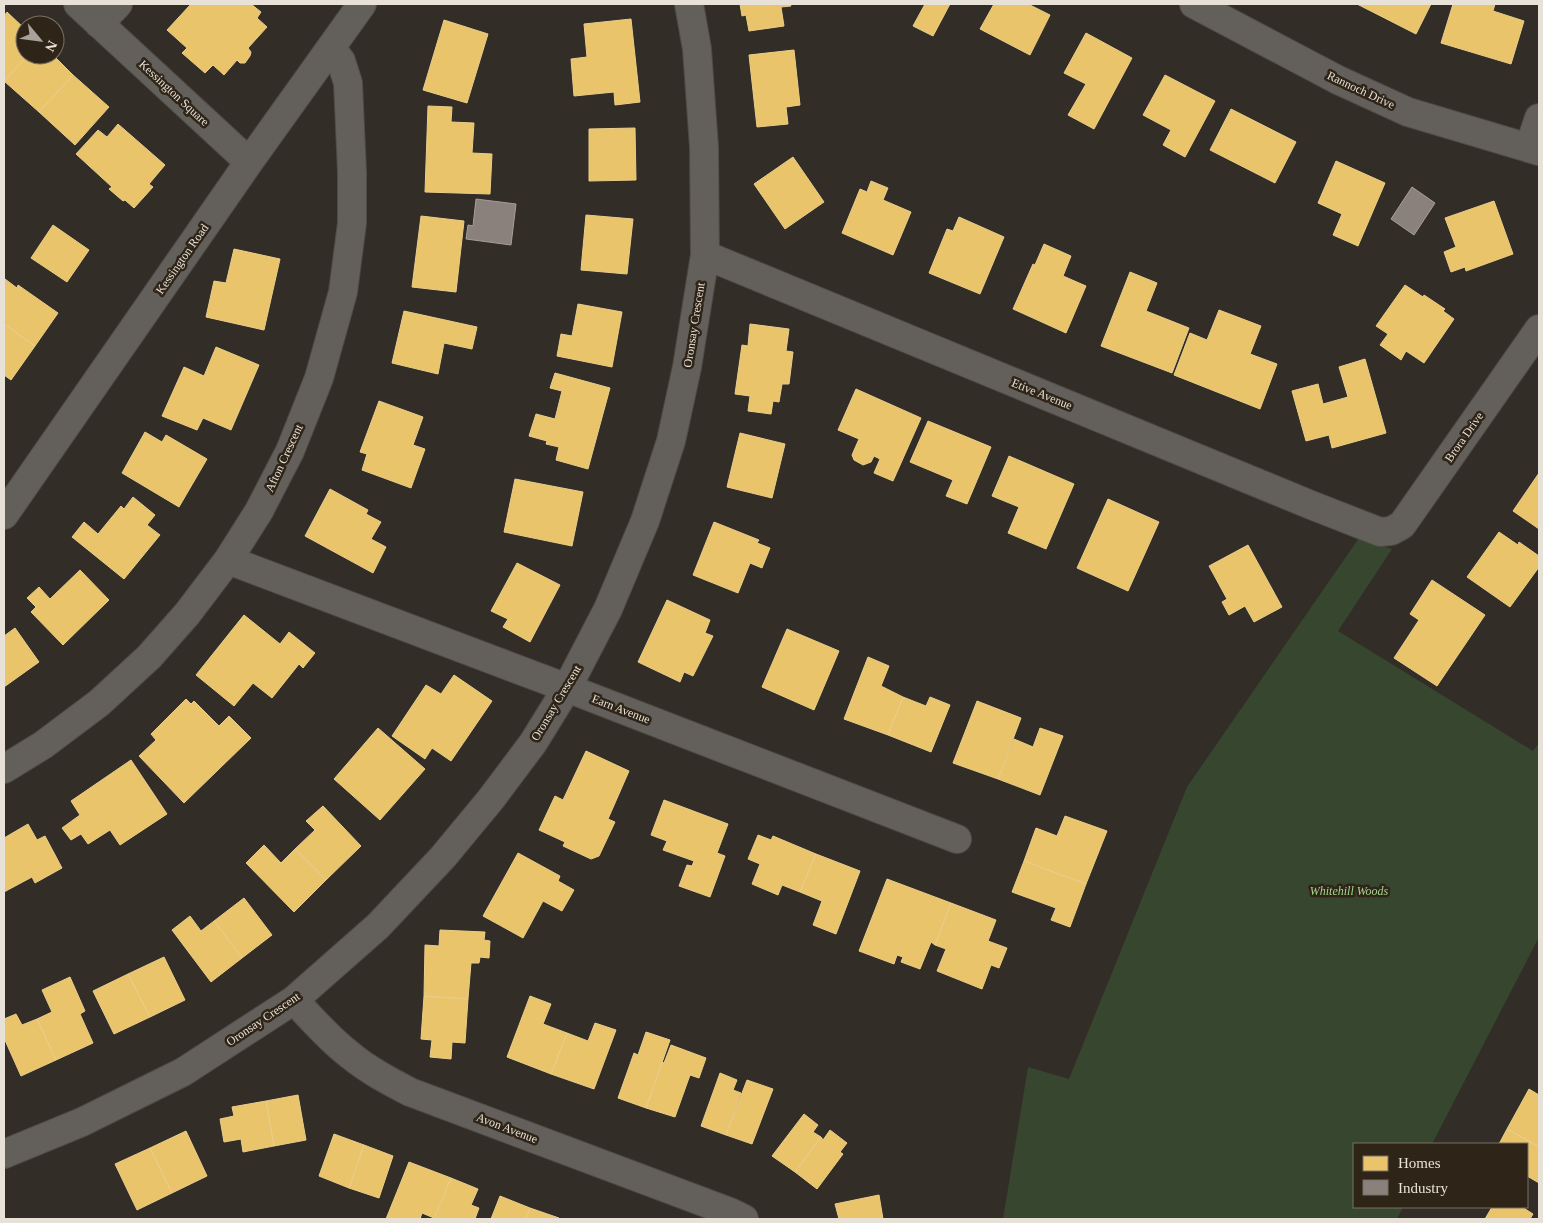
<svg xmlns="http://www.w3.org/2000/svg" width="1543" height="1223" font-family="Georgia,serif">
  <rect width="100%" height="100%" fill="#322d26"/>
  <path fill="#37472f" d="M 1359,538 L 1392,549 L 1338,631 L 1533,751 L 1539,743 L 1539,937 L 1432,1144 L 1354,1144 L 1354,1207 L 1403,1207 L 1397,1219 L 1003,1219 L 1028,1067 L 1069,1079 L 1187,787 Z"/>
  <path fill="#e9c46a" stroke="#e9cd8b" d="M 191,4 L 251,4 L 261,12 L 257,18 L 267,27 L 248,48 L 251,52 L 250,56 L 245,63 L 240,63 L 237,60 L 224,75 L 213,65 L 205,73 L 182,53 L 187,48 L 167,30 Z
    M 740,4 L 790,4 L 791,6 L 781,7 L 784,26 L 749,31 L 746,15 L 742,16 Z
    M 925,4 L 950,4 L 933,36 L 913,26 Z
    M 994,4 L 1028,4 L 1050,15 L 1030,55 L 980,29 Z
    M 1357,4 L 1431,4 L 1416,34 Z
    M 1453,4 L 1495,4 L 1493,11 L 1524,21 L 1511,64 L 1441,43 Z
    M 7,12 L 25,29 L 25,55 L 28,55 L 4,81 L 4,16 Z
    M 631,19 L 640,102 L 615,105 L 614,92 L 574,96 L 571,59 L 587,57 L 584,24 Z
    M 444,20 L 488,34 L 467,103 L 423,90 Z
    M 1086,33 L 1132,58 L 1094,129 L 1068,115 L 1086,84 L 1064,73 Z
    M 794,50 L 800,105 L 786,107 L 788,124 L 757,127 L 749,55 Z
    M 28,55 L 53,55 L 73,75 L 39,112 L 4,81 Z
    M 73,75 L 109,107 L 75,145 L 39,112 Z
    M 1165,75 L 1215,101 L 1185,157 L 1163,145 L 1171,130 L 1143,115 Z
    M 428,106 L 452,107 L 451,122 L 474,123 L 472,153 L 492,154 L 490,194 L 425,192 Z
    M 1231,109 L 1296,142 L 1275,183 L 1210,150 Z
    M 118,124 L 165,165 L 149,184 L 153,187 L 134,208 L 125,200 L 123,201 L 109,189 L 112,187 L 76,154 L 98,130 L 107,137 Z
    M 635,128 L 636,180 L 589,181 L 589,129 Z
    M 793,157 L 824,202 L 785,229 L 754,184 Z
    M 1336,161 L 1385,183 L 1358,246 L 1333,235 L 1342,214 L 1318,203 Z
    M 871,181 L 888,188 L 883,200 L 911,212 L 893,255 L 842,233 L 860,189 L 867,192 Z
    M 1494,201 L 1513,254 L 1466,271 L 1465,267 L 1451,272 L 1444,252 L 1456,247 L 1445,218 Z
    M 586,215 L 633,219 L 627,274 L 581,270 Z
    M 421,216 L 464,221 L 456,292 L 412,287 Z
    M 959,217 L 1004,237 L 980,294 L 929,273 L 947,229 L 953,231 Z
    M 53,225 L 89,250 L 67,282 L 31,258 Z
    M 1044,244 L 1071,256 L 1063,276 L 1086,286 L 1066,333 L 1013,309 L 1033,264 L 1035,265 Z
    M 234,249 L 280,259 L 264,330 L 206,317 L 214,281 L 226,283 Z
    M 1130,272 L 1157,283 L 1146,311 L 1189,328 L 1172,373 L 1101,346 Z
    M 5,279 L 17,288 L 18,285 L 58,313 L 35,346 L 4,324 Z
    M 1405,285 L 1423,297 L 1424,295 L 1445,309 L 1443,311 L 1454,319 L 1424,363 L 1406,351 L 1401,360 L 1380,345 L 1388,334 L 1376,326 Z
    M 578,304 L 622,312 L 612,367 L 557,356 L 561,334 L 572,336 Z
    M 1219,310 L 1261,326 L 1250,354 L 1277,364 L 1260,409 L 1174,375 L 1190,333 L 1207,340 Z
    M 404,311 L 477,327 L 472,349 L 444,343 L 438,374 L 392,363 Z
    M 4,324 L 35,346 L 11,380 L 4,375 Z
    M 750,324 L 789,329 L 786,351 L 793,352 L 789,384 L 782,384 L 779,402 L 773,401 L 771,414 L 748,411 L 750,396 L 735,394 L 742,345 L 748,346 Z
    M 216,347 L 259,365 L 231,430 L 203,418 L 197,430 L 162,416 L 184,367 L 204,376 Z
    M 1365,359 L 1386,433 L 1332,448 L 1329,435 L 1306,441 L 1292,391 L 1318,384 L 1323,404 L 1348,397 L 1339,367 Z
    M 555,373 L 610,388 L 588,469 L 556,460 L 559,447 L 546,444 L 547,441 L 529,436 L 536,414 L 555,419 L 562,391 L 550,388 Z
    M 856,389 L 921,418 L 893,481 L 874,473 L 880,459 L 874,456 L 871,462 L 863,465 L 854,460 L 852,455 L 859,439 L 838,430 Z
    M 379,401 L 423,417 L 413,445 L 425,449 L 411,488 L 362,470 L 367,454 L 360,452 Z
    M 928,421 L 991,447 L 967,504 L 946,496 L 953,480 L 910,462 Z
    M 145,432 L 162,442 L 166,435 L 207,459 L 179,507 L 122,473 Z
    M 740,433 L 785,444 L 772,498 L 727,487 Z
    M 1009,456 L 1074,484 L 1046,549 L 1008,533 L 1019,507 L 992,496 Z
    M 1539,473 L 1539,529 L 1513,511 Z
    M 515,479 L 583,492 L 572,546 L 504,532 Z
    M 330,489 L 368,510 L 366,514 L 381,522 L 371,539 L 386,547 L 373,573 L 305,536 Z
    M 133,497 L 155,515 L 147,525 L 160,535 L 124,579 L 72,537 L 84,522 L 98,534 L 121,506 L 124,509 Z
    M 1108,499 L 1159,522 L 1128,591 L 1077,568 Z
    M 714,522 L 759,540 L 757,543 L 770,548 L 762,568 L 750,563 L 738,593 L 693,575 Z
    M 1499,532 L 1518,545 L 1519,542 L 1539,556 L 1539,567 L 1510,607 L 1467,577 Z
    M 1248,545 L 1282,607 L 1254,622 L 1245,606 L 1229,615 L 1222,602 L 1227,599 L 1209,566 Z
    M 517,563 L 560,585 L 530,642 L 503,627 L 508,619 L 491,611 Z
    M 80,570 L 109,600 L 63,645 L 31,612 L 36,607 L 27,598 L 39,587 L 50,599 Z
    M 1432,580 L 1485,615 L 1437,686 L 1394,658 L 1419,620 L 1410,614 Z
    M 667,600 L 710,620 L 705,633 L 713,636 L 693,676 L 684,672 L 680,682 L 638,662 Z
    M 244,615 L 280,644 L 289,632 L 315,653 L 303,668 L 299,664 L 272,698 L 253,683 L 234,706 L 196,675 Z
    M 15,628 L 39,662 L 4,687 L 4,636 Z
    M 787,629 L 839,651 L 814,710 L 762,687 Z
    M 868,657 L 889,666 L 881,686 L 903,697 L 888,735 L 844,719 Z
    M 454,675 L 492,701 L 451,761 L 432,748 L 425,759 L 392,736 L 426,685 L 441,694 Z
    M 903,697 L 926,706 L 930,697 L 950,705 L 931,752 L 888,735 Z
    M 186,699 L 191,704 L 194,701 L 219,726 L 229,716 L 251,738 L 184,803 L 139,756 L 156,740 L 151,734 Z
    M 977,701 L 1021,718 L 998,779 L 953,763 Z
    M 378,728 L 425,769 L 380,820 L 334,779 Z
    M 1040,728 L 1063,736 L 1040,795 L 998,779 L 1014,739 L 1033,747 Z
    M 586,751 L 629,771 L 608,819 L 615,822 L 599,856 L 591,859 L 563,846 L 565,842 L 539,830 L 555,796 L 563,800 Z
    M 131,760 L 167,814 L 120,845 L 110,830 L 88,844 L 81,834 L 71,840 L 62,828 L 80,815 L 71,801 Z
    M 664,800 L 728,824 L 717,853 L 725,856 L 710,897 L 679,886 L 687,865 L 692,866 L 694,861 L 663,850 L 667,841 L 651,835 Z
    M 323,806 L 361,846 L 326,880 L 295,849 L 315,830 L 306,821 Z
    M 1065,816 L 1107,831 L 1086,884 L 1024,861 L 1036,828 L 1057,836 Z
    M 28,824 L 37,840 L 45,836 L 62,868 L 35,883 L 32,877 L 4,892 L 4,838 Z
    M 758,835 L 771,840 L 773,836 L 816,854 L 800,892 L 782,885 L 778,895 L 752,884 L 760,864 L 748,859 Z
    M 264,845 L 281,863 L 295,849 L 326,880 L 294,912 L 246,863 Z
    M 518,853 L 560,876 L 558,881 L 574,890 L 562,911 L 543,901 L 523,938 L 483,916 Z
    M 816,854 L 860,871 L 836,934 L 813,925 L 822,901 L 800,892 Z
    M 1024,861 L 1086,884 L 1070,927 L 1051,920 L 1056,908 L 1012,892 Z
    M 887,879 L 951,903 L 935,945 L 931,942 L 920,969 L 901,962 L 903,957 L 897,955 L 894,964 L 859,951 Z
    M 244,898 L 272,935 L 242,958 L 214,921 Z
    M 951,903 L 996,920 L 988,941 L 1007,948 L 999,968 L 991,965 L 982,989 L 937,971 L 946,949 L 935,945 Z
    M 190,916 L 201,931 L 214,921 L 242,958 L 211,982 L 172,930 Z
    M 440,930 L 485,932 L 484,940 L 490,941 L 489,958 L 480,957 L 479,963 L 471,963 L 468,999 L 424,996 L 425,945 L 439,946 Z
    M 164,957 L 185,1000 L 150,1017 L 128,974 Z
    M 128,974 L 150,1017 L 114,1034 L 93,991 Z
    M 70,977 L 85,1011 L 80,1014 L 93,1043 L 56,1060 L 37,1019 L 52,1012 L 42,990 Z
    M 424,996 L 468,999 L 465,1043 L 452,1042 L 451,1059 L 430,1057 L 432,1040 L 421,1039 Z
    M 530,996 L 551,1004 L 543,1024 L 567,1033 L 551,1074 L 507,1057 Z
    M 16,1014 L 22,1025 L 37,1019 L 56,1060 L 21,1076 L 4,1038 L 4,1019 Z
    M 595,1023 L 616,1030 L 594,1089 L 551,1074 L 567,1033 L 588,1041 Z
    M 646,1032 L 670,1040 L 646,1108 L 618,1098 L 634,1053 L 638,1055 Z
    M 671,1045 L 706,1058 L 699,1078 L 690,1075 L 675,1117 L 646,1108 L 662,1062 L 664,1063 Z
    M 720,1073 L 737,1080 L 733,1090 L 741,1093 L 726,1135 L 701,1126 Z
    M 747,1080 L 773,1089 L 752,1144 L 726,1135 Z
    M 1529,1089 L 1539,1095 L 1539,1147 L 1507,1129 Z
    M 298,1095 L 306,1140 L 274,1146 L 266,1101 Z
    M 266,1101 L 274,1146 L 243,1152 L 241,1139 L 224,1142 L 220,1119 L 234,1116 L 232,1107 Z
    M 804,1114 L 818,1125 L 813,1132 L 821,1137 L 795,1172 L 772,1156 Z
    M 1507,1129 L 1539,1147 L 1539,1183 L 1527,1176 L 1527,1144 L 1499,1144 Z
    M 830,1130 L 847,1143 L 840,1152 L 843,1154 L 817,1189 L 795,1172 L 821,1137 L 823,1140 Z
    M 186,1131 L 207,1176 L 172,1193 L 150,1148 Z
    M 334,1134 L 364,1145 L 349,1188 L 319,1176 Z
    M 364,1145 L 393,1156 L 379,1198 L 349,1188 Z
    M 150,1148 L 172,1193 L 137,1210 L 115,1164 Z
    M 409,1162 L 451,1178 L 434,1218 L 422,1213 L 420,1219 L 386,1219 Z
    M 451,1178 L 478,1189 L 471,1205 L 479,1208 L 475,1219 L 434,1219 Z
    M 879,1195 L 883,1219 L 839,1219 L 835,1204 Z
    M 500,1196 L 530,1208 L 526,1219 L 491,1219 Z
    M 1492,1207 L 1522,1207 L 1533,1214 L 1530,1219 L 1485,1219 Z
    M 530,1208 L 559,1218 L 558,1219 L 526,1219 Z"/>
  <path fill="#8a817c" stroke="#a69e98" d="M 1412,187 L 1435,203 L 1414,235 L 1391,219 Z
    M 476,199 L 516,204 L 511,245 L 466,239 L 468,225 L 473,226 Z"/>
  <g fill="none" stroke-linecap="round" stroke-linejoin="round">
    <defs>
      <path id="street" d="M 78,4 L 249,162
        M 99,24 L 118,4
        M 1529,148 L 1539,118
        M 705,255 L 1311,505 L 1380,532 L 1391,531 L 1402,525 L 1539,329
        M 4,515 L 249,162 L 362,4
        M 228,560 L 567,688 L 957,839
        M 4,769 L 43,745 L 99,703 L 149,657 L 187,614 L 228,560 L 259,511 L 290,451 L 319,378 L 343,292 L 352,223 L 352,172 L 348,83 L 341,61 L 331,48
        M 294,1000 C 312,1019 329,1039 350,1055 C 368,1070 389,1081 410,1092 L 730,1212 L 744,1219
        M 4,1154 L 82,1122 L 183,1072 L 294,1000 L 378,926 L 443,857 L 491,799 L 533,743 L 567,688 L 608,609 L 645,521 L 671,441 L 687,367 L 705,255 L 704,147 L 697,49 L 689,4"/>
      <path id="secondary" d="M 1194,4 L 1338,80 L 1408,112 L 1539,151"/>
    </defs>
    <use href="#street" stroke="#4f4a44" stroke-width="30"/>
    <use href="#secondary" stroke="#4f4a44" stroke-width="30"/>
    <use href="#street" stroke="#635f5a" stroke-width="28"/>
    <use href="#secondary" stroke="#635f5a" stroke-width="28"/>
  </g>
  <g text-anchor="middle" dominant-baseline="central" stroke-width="5" stroke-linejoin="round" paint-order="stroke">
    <g font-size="12" fill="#e8e1d8" stroke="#2e2417">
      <text transform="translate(1361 90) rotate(25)">Rannoch Drive</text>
      <text transform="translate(174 93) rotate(43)">Kessington Square</text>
      <text transform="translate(182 259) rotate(-55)">Kessington Road</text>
      <text transform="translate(694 325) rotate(-81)">Oronsay Crescent</text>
      <text transform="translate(1042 394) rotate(22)">Etive Avenue</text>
      <text transform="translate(1464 437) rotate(-55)">Brora Drive</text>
      <text transform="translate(284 458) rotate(-65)">Afton Crescent</text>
      <text transform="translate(556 703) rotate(-59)">Oronsay Crescent</text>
      <text transform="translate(621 709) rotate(21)">Earn Avenue</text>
      <text transform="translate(263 1019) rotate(-34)">Oronsay Crescent</text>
      <text transform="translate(507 1128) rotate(21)">Avon Avenue</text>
    </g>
    <g font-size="12" font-style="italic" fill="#a4d88f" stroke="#2e2417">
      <text x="1349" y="891">Whitehill Woods</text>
    </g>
  </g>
  <rect width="1543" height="1223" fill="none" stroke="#e8e1d8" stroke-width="10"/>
  <rect x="1353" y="1143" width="175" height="65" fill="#2e2417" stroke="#787064"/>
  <rect x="1363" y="1156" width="25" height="15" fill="#e9c46a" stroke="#787064"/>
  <text x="1398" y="1168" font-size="15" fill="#e8e1d8">Homes</text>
  <rect x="1363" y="1180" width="25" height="15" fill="#8a817c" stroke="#787064"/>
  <text x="1398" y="1193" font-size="15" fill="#e8e1d8">Industry</text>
  <g transform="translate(40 40) rotate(119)"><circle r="24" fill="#2e2417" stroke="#787064"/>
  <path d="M0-4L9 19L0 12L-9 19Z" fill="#a8a29a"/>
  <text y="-8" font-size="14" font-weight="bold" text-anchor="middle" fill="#e8e1d8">N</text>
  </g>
</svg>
